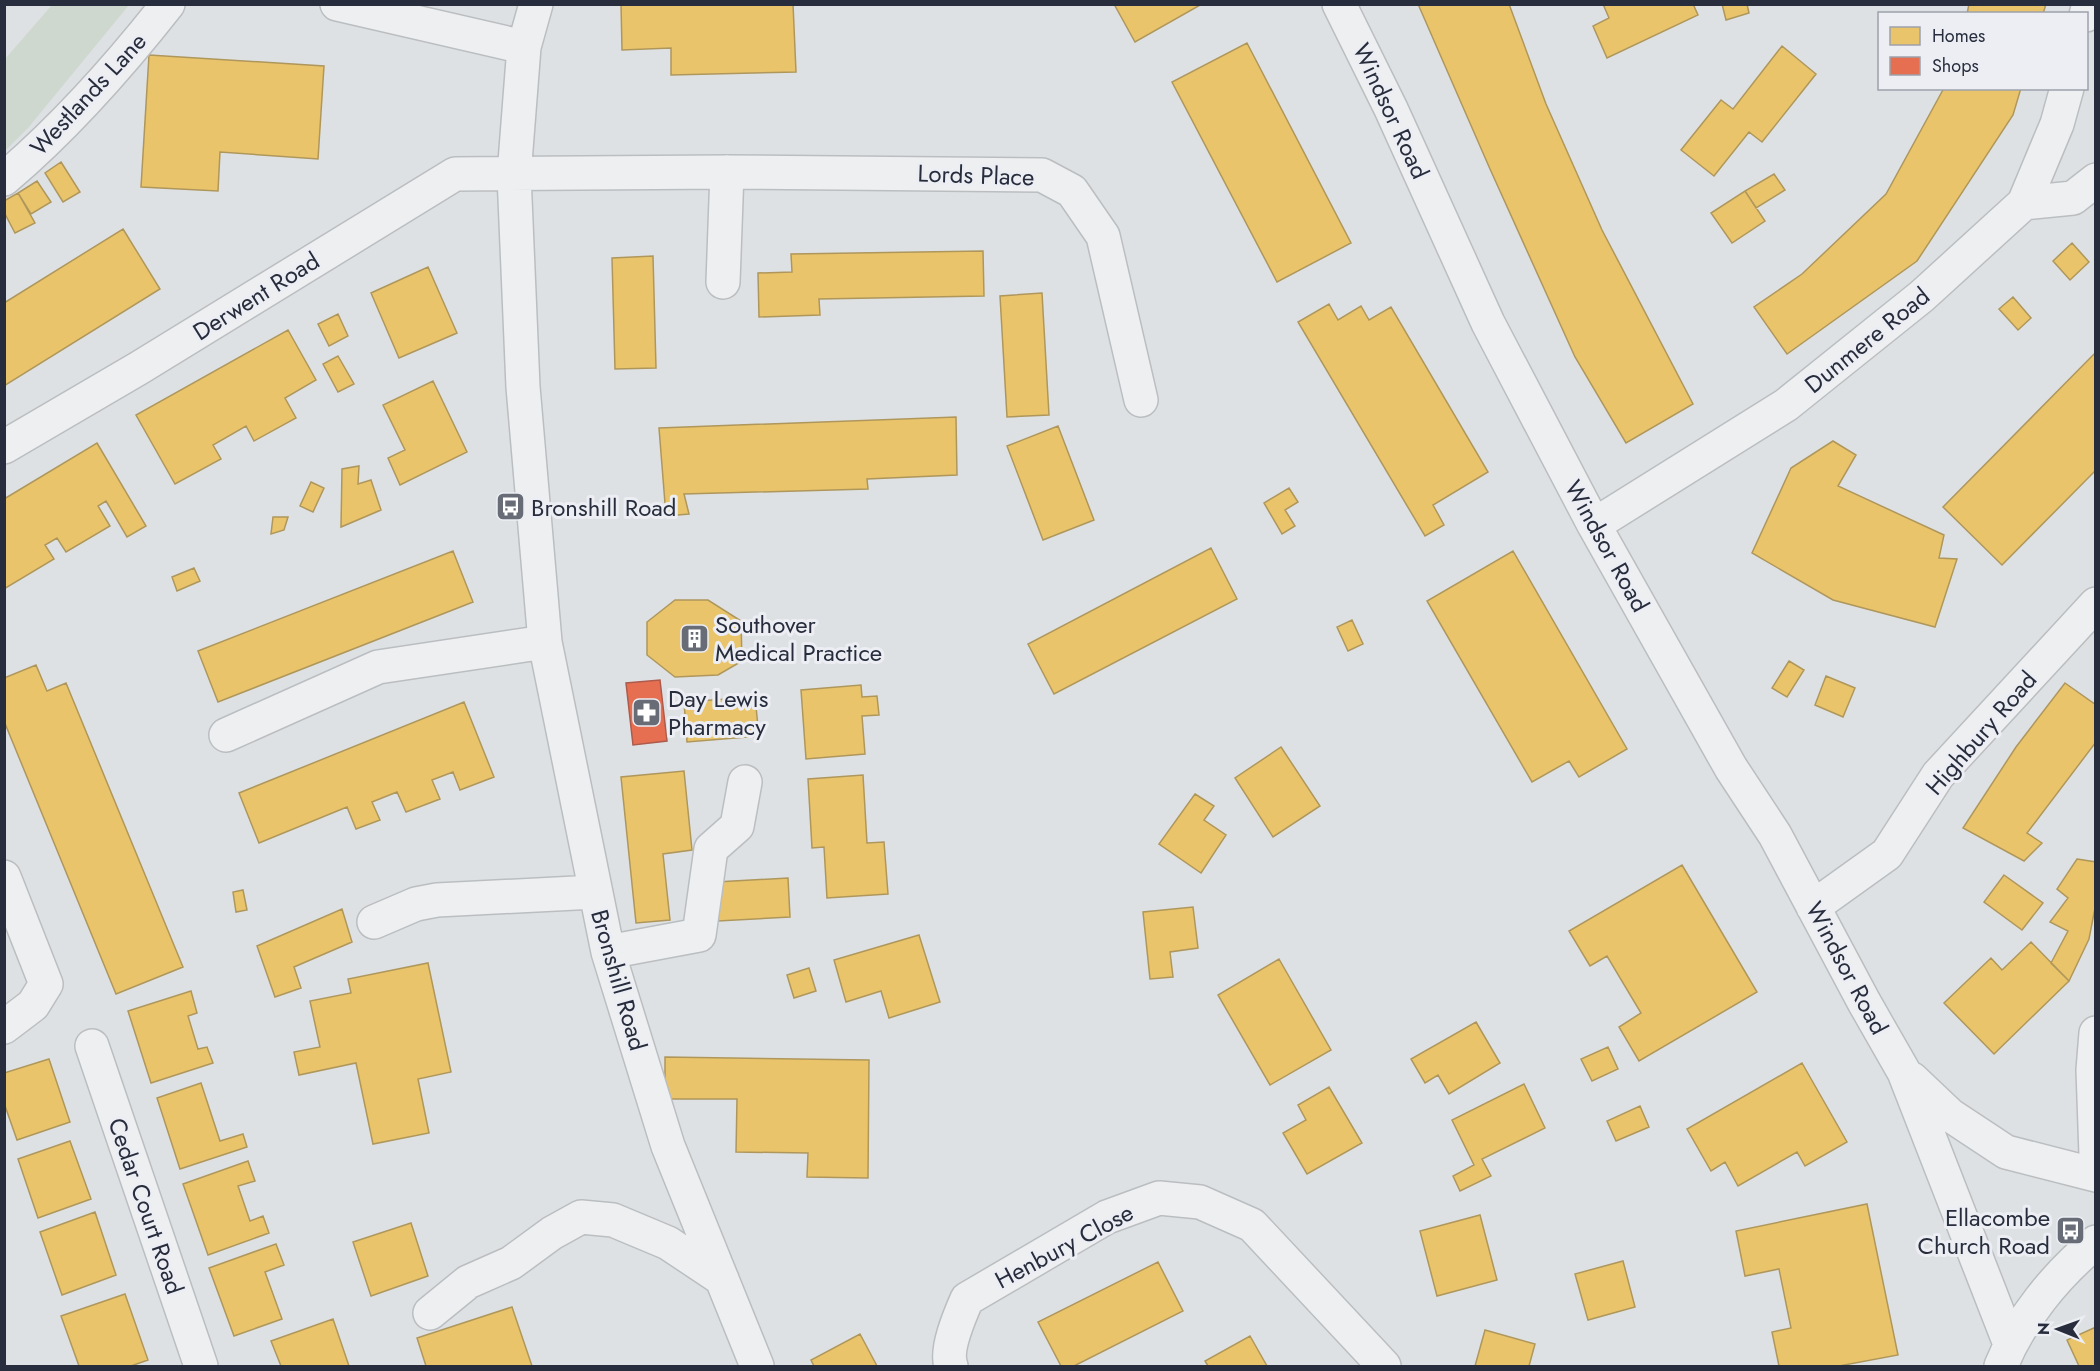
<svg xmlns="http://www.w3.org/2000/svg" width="2100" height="1371" font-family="Jost,sans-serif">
  <rect width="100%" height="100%" fill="#dee1e4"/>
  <path fill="#ced8cf" d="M 52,5 L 129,5 L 28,128 L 5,151 L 5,59 Z"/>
  <path fill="#e9c46a" stroke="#af975c" stroke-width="1.5" d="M 621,4 L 793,4 L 796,72 L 671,75 L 671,48 L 622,50 Z
    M 1114,4 L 1202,4 L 1135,42 Z
    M 1418,4 L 1509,4 L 1546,104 L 1602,230 L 1693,404 L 1626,443 L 1575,357 L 1490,169 Z
    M 1603,4 L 1693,4 L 1698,15 L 1607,58 L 1593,26 L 1609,18 Z
    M 1722,4 L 1747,4 L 1749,13 L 1726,20 Z
    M 1969,4 L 2046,4 L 2043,14 L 1967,14 Z
    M 1247,43 L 1351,243 L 1277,282 L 1172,82 Z
    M 1782,46 L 1816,74 L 1762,142 L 1749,132 L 1714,176 L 1681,150 L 1721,100 L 1733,109 Z
    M 149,55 L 324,66 L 318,159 L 220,152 L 218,191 L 141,187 Z
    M 1944,88 L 2021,88 L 2013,115 L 1917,261 L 1787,354 L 1754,307 L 1802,274 L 1886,194 Z
    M 61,162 L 80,192 L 63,202 L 45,173 Z
    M 1774,174 L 1785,190 L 1756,208 L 1745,191 Z
    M 37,181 L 51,202 L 31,214 L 18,193 Z
    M 1745,191 L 1765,221 L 1732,243 L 1711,213 Z
    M 18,193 L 35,223 L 15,233 L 4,212 L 4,201 Z
    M 123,229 L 160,289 L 4,386 L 4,303 Z
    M 2072,243 L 2089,262 L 2070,280 L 2053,261 Z
    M 983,251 L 984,296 L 819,299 L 820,315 L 759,317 L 758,273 L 792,272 L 791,254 Z
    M 653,256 L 656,368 L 615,369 L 612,258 Z
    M 428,267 L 457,333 L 399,358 L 371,293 Z
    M 1042,293 L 1049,415 L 1007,417 L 1000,296 Z
    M 2013,297 L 2031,318 L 2018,330 L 1999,309 Z
    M 1329,304 L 1338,320 L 1361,306 L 1369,320 L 1391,307 L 1488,472 L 1433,505 L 1444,525 L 1425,536 L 1298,322 Z
    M 338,314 L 348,336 L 329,346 L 318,324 Z
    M 288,330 L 316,380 L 285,398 L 296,418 L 254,441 L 246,426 L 213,445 L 221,459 L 175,484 L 136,415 Z
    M 2096,352 L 2096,470 L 2002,565 L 1943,507 Z
    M 338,356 L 354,384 L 338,392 L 323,364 Z
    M 433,381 L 467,452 L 400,485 L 388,458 L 405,450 L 383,405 Z
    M 956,417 L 957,475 L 867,479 L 868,489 L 684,494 L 689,514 L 666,516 L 659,428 Z
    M 1058,426 L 1094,520 L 1043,540 L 1007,446 Z
    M 1833,441 L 1856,455 L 1838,486 L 1944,535 L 1939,558 L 1957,559 L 1935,627 L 1833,600 L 1752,553 L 1791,468 Z
    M 97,443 L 146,526 L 127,537 L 106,501 L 98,506 L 110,526 L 66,552 L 57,538 L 45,545 L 54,559 L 4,589 L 4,499 Z
    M 359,466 L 358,484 L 371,480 L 381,510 L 341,527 L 342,469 Z
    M 311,482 L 324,488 L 313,512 L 300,506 Z
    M 1289,488 L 1298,502 L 1285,510 L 1295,526 L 1282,534 L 1264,503 Z
    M 273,517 L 288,517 L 284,530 L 271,534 Z
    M 1211,548 L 1237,599 L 1054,694 L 1028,644 Z
    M 453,551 L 473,602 L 218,702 L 198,651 Z
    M 1513,551 L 1627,749 L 1579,777 L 1569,761 L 1532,782 L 1427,601 Z
    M 194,568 L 200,581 L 177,591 L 172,577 Z
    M 675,600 L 708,600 L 741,621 L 742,661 L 718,675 L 675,677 L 647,655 L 647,622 Z
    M 1352,620 L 1363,644 L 1348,651 L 1337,627 Z
    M 1789,661 L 1804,670 L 1787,697 L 1772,688 Z
    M 36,665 L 47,691 L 66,683 L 183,967 L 116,994 L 4,721 L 4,678 Z
    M 1826,676 L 1855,688 L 1843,717 L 1815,705 Z
    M 2065,683 L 2096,705 L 2096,742 L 2027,833 L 2042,843 L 2024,861 L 1963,828 L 2016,747 Z
    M 861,685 L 862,697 L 877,696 L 879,715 L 862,716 L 865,754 L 806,759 L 801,690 Z
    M 755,697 L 759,736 L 687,742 L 684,702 Z
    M 464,702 L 494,777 L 460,790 L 453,772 L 432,780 L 440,799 L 406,812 L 397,792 L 372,802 L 380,820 L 356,829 L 347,807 L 259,843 L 239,793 Z
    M 1281,747 L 1320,806 L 1273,837 L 1235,778 Z
    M 684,771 L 692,850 L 663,854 L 670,920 L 636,923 L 621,777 Z
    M 863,775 L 867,843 L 884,842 L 888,894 L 827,898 L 824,847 L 812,848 L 808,779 Z
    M 1195,794 L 1214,806 L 1204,820 L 1226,835 L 1201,873 L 1159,844 Z
    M 2077,859 L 2096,862 L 2096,903 L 2089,939 L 2069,981 L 2051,963 L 2068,931 L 2050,922 L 2068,898 L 2057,889 Z
    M 1682,865 L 1757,992 L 1639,1061 L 1619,1027 L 1641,1013 L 1607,956 L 1590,966 L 1569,931 Z
    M 2004,875 L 2043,903 L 2022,930 L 1984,902 Z
    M 788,878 L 790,917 L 718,921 L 716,882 Z
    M 243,890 L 247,910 L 236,912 L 233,892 Z
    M 1193,907 L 1198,948 L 1170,952 L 1173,977 L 1150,979 L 1143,912 Z
    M 342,909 L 352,942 L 294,967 L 301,988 L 275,997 L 257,946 Z
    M 919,935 L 940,1002 L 889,1018 L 881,991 L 846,1002 L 834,960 Z
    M 2031,942 L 2069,981 L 1994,1054 L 1944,1003 L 1991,958 L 2002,970 Z
    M 1279,959 L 1331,1050 L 1270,1085 L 1218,995 Z
    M 428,963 L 451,1072 L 418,1079 L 429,1133 L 373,1144 L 356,1063 L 299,1075 L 294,1052 L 320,1047 L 310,1001 L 351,993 L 348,979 Z
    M 809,968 L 816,991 L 794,998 L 787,975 Z
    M 191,991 L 197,1013 L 188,1016 L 198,1049 L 207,1047 L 213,1063 L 151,1083 L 128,1011 Z
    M 1476,1022 L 1500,1063 L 1449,1094 L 1438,1075 L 1425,1083 L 1411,1059 Z
    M 1608,1047 L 1618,1069 L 1592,1081 L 1581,1059 Z
    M 665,1057 L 869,1060 L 868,1178 L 807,1177 L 808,1153 L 736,1152 L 737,1099 L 665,1099 Z
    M 49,1059 L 70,1122 L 17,1140 L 4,1103 L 4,1073 Z
    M 1802,1063 L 1847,1142 L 1805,1166 L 1797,1152 L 1738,1186 L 1725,1162 L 1711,1171 L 1687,1129 Z
    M 201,1083 L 220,1141 L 243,1134 L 247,1147 L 180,1169 L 157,1098 Z
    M 1524,1084 L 1545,1128 L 1482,1159 L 1491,1176 L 1460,1191 L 1453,1176 L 1474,1165 L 1452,1120 Z
    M 1329,1087 L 1362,1143 L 1307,1174 L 1283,1133 L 1306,1120 L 1298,1105 Z
    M 1640,1106 L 1649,1127 L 1616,1141 L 1607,1121 Z
    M 70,1141 L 91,1199 L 38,1218 L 18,1159 Z
    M 248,1161 L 255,1181 L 238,1186 L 250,1221 L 263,1216 L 269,1233 L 208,1255 L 183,1184 Z
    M 1867,1204 L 1898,1355 L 1839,1366 L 1779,1366 L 1772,1332 L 1791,1328 L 1779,1269 L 1745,1276 L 1736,1231 Z
    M 95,1212 L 116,1275 L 62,1295 L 40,1232 Z
    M 1480,1215 L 1497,1280 L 1437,1296 L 1420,1231 Z
    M 411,1223 L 428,1276 L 371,1296 L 353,1242 Z
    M 276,1244 L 284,1265 L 265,1272 L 282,1319 L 234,1336 L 209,1268 Z
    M 1623,1261 L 1635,1307 L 1588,1320 L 1575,1274 Z
    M 1158,1262 L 1183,1311 L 1074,1366 L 1061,1366 L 1038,1322 Z
    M 125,1294 L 148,1360 L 131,1366 L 79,1366 L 61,1316 Z
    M 512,1307 L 532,1366 L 426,1366 L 417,1338 Z
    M 333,1319 L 349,1366 L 281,1366 L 271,1341 Z
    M 2096,1327 L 2096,1366 L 2079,1366 L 2067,1340 Z
    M 1485,1330 L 1535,1344 L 1529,1366 L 1475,1366 Z
    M 860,1334 L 877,1366 L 814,1366 L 811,1360 Z
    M 1250,1336 L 1267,1366 L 1208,1366 L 1205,1361 Z"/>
  <path fill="#e76f51" stroke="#ad5b4b" stroke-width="1.5" d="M 660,680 L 667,741 L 633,745 L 626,683 Z"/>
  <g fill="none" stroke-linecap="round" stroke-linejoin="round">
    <defs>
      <path id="minor" d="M 337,4 L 524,47
        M 536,4 L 524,47 L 514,175 L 523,387 L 545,642 L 608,952 L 668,1146 L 757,1366
        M 1339,4 L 1391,109 L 1488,323 L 1594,525 L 1731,768 L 1775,835 L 1864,1002 L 1904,1072 L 2010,1344
        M 2086,15 L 2089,4
        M 4,179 C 63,129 120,65 168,4
        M 2024,203 L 2073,198 L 2096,180
        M 723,282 L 727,172
        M 4,447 L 139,368 L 455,174 L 727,172 L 1042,175 L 1072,191 L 1103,236 L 1141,400
        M 1594,525 L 1786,405 L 1922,296 L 2024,203 L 2057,124 L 2067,88
        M 226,735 L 378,667 L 545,642
        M 4,877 L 46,984 L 33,1005 L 4,1027
        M 1813,907 L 1887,854 L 1938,775 L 2096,604
        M 374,922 L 416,904 L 437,900 L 595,892
        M 608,952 L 699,935 L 711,849 L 737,826 L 745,782
        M 2096,1033 L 2093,1070 L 2096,1155
        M 92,1046 L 201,1366
        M 1912,1079 L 1950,1115 L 2006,1152 L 2096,1175
        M 430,1313 L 468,1282 L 511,1263 L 552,1233 L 581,1217 L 613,1220 L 668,1243 L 722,1279
        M 951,1366 C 945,1350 960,1315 967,1299 L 1107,1217 L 1159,1198 L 1200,1202 L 1252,1225 L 1384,1366
        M 2001,1366 C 2020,1319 2056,1275 2096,1242"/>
    </defs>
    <use href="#minor" stroke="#bbbec1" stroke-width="36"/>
    <use href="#minor" stroke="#eeeff0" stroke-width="33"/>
  </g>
  <defs>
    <symbol id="bus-square" viewBox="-11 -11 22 22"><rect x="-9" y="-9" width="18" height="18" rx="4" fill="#676c77" stroke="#eceef4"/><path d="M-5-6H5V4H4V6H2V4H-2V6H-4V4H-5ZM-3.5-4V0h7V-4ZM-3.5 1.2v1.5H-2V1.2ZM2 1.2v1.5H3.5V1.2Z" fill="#fff"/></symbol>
    <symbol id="building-square" viewBox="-11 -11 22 22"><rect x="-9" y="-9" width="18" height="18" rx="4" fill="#676c77" stroke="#eceef4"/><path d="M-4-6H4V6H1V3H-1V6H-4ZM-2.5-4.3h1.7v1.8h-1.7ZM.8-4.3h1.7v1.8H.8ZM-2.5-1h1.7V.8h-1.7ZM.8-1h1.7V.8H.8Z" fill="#fff"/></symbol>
    <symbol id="pharmacy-square" viewBox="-11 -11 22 22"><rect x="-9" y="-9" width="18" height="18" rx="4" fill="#676c77" stroke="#eceef4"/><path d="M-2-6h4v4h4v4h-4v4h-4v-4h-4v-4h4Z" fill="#fff"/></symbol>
  </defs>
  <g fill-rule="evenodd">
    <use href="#bus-square" x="494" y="490" width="33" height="33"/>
    <use href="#building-square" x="678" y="622" width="33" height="33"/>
    <use href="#pharmacy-square" x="630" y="696" width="33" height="33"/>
    <use href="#bus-square" x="2054" y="1214" width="33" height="33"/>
  </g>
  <g text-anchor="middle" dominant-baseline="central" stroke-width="6" stroke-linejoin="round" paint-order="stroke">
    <g font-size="24" fill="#272d3c" stroke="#eceef4">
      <text transform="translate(88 94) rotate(-47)">Westlands Lane</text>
      <text transform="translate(1391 111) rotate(65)">Windsor Road</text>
      <text transform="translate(976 175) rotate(2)">Lords Place</text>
      <text transform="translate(256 296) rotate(-32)">Derwent Road</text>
      <text transform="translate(1867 340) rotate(-39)">Dunmere Road</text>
      <text transform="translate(1607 546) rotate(61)">Windsor Road</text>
      <text transform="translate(1981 733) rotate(-49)">Highbury Road</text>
      <text transform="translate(1847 968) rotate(62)">Windsor Road</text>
      <text transform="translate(619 980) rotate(74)">Bronshill Road</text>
      <text transform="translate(146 1206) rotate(71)">Cedar Court Road</text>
      <text transform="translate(1064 1246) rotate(-28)">Henbury Close</text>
    </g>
    <g font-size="24" fill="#272d3c" stroke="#eceef4" text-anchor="start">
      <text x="531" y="507">Bronshill Road</text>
      <text x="715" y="624">Southover<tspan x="715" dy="28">Medical Practice</tspan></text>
      <text x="668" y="698">Day Lewis<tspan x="668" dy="28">Pharmacy</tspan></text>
      <text x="2050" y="1217" text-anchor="end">Ellacombe<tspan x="2050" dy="28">Church Road</tspan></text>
    </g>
  </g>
  <rect width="2100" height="1371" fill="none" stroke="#272d3c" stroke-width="12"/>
  <rect x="1878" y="12" width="210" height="78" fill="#eceef4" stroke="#9da1aa" stroke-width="1.5"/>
  <rect x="1890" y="27" width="30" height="18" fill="#e9c46a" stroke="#9da1aa" stroke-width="1.5"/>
  <text x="1932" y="42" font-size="18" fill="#272d3c">Homes</text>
  <rect x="1890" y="57" width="30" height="18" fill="#e76f51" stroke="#9da1aa" stroke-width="1.5"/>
  <text x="1932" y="72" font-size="18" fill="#272d3c">Shops</text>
  <g transform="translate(2058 1329) rotate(271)" stroke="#eceef4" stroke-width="4.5" paint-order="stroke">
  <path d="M0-4.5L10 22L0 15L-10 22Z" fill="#272d3c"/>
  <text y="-9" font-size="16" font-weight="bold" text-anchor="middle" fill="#272d3c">N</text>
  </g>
</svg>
